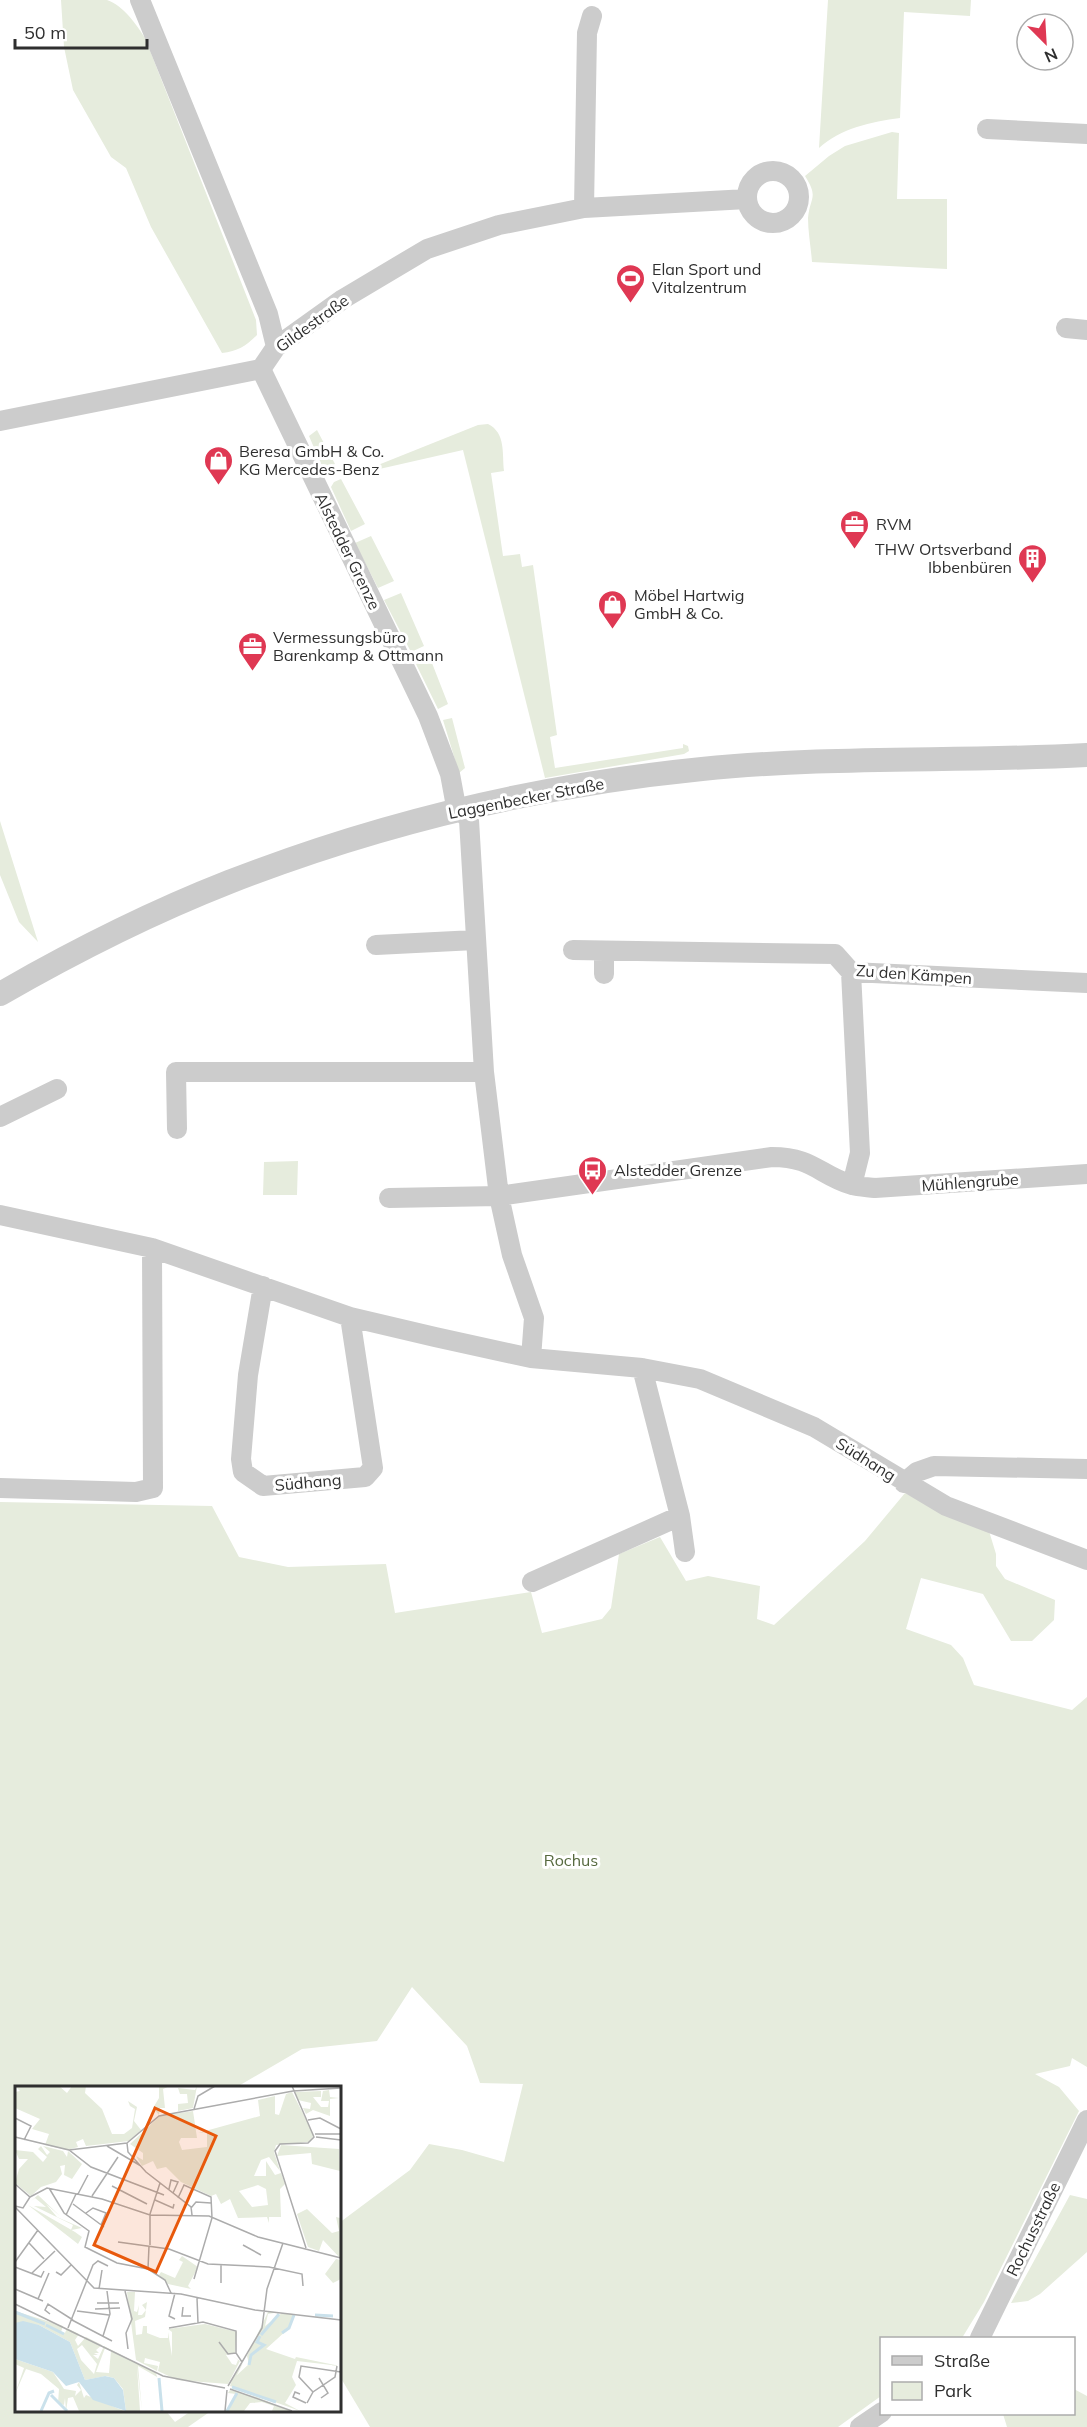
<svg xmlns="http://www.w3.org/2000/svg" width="1087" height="2427" font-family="Mulish,sans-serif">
  <rect width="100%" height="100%" fill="#fff"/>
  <path fill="#e6ecdd" d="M 61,0 L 107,0 C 124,6 136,24 145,38 L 256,320 L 257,335 C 246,346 238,351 222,353 L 151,227 L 126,168 L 111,157 L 73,90 L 64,47 Z
    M 828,0 L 971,0 L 970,16 L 904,12 L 900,118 C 871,122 841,128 819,148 Z
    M 892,132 L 899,133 L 897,199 L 947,199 L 947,269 L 812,262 C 811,248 808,232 808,218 C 810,197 819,198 805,176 L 829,156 L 845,146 Z
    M 488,424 C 506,433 502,453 504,471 L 491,473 L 503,556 L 520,554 L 522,567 L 533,565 L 557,735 L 550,737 L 555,768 L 683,748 L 683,744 L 688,746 L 689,751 L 684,754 L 545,778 L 463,450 L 353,475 L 478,425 Z
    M 317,430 L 335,464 L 327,468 L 321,464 L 309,436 Z
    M 341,479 L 365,524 L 351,531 L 331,487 L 334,482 Z
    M 371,536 L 394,581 L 378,588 L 355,543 Z
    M 401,593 L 424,646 L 411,652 L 384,600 Z
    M 430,658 L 448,704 L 438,709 L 416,664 Z
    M 452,718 L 465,768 L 459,773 L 443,720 Z
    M 0,821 L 38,942 L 19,922 L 0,875 Z
    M 298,1161 L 297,1195 L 263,1195 L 264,1162 Z
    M 905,1493 L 989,1531 L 996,1554 L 996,1566 L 1005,1579 L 1055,1600 L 1054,1620 L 1032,1641 L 1011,1641 L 983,1594 L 921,1578 L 906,1629 L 951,1645 L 963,1658 L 974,1685 L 1072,1710 L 1087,1697 L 1087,2067 L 1072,2058 L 1070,2066 L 1035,2074 L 1059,2087 L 1079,2111 L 984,2302 L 962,2338 L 882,2338 L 881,2396 L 838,2427 L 370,2427 L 339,2375 L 339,2223 L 410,2170 L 429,2144 L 462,2150 L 504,2162 L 523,2084 L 480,2083 L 467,2046 L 412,1987 L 377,2041 L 302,2049 L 235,2088 L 16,2088 L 16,2410 L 166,2411 L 175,2422 L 191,2411 L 211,2411 L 188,2427 L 0,2427 L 0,1502 L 212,1506 L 239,1557 L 288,1567 L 386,1564 L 395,1613 L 531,1592 L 542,1633 L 602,1619 L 611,1608 L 619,1554 L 660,1537 L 686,1581 L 708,1576 L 760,1586 L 757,1619 L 774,1625 L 865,1541 Z
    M 1070,2195 L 1087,2199 L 1087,2252 L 1040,2294 L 1028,2301 L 1011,2303 Z
    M 1074,2389 L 1087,2396 L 1087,2427 L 1007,2427 L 1003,2414 L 1074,2414 Z"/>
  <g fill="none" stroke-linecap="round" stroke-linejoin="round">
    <path stroke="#ccc" stroke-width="20" d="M 140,0 L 268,314 L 276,347
      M 987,129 L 1087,134
      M747 197a26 26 0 1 1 52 0a26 26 0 1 1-52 0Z
      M 584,208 L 587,33 L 592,16
      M 1066,328 L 1087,330
      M 261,369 L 428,716 L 450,774 L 455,801 L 469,820 L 484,1072 L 499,1196 L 512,1255 L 534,1318 L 531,1358
      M 0,421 L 261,369 L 276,347 L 343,299 L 427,249 L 499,225 L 584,208 L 747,199
      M 376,945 L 475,940
      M 573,950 L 835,954 L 851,972 L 1087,983
      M 851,972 L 860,1153 L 852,1185
      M 604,974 L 604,951
      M 0,1117 L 57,1089
      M 177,1129 L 176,1072 L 484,1072
      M 389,1198 L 499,1196 L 772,1157 C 813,1157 819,1175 852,1185 C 859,1187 868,1187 875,1188 L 1087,1174
      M 0,1215 L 152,1248 L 350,1317 L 435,1337 L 531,1358 L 642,1368 L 700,1379 L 814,1427 L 946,1506 L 1087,1560
      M 263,1286 L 248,1375 L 241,1459 L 243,1472 L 263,1486 L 365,1477 L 373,1468 L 350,1317
      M 642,1368 L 680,1516 L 685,1552
      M 904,1483 L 917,1472 L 934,1466 L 1087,1469
      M 0,1488 L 136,1492 L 153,1488 L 152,1248
      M 532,1582 L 680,1516
      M 980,2338 L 1087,2120
      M 860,2427 L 882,2412"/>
    <path stroke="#ccc" stroke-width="24" d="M 0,994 C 73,952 150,913 229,882 C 380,823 541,785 702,769 C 830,756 959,762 1087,755"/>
  </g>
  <defs>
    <symbol id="stadium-pin" viewBox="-11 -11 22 30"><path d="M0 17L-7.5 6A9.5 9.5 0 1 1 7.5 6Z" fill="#df3853" stroke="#fff"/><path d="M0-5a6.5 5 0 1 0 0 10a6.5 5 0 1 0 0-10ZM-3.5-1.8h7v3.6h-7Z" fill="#fff"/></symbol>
    <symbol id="shop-pin" viewBox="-11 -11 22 30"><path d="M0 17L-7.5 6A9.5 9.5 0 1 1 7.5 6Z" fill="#df3853" stroke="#fff"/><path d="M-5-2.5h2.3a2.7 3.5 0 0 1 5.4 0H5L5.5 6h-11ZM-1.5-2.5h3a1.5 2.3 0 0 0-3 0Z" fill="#fff"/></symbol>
    <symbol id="office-pin" viewBox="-11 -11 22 30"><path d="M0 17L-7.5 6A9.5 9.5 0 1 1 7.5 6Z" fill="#df3853" stroke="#fff"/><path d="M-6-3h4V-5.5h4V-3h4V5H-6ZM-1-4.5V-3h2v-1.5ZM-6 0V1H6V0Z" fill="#fff"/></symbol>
    <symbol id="building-pin" viewBox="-11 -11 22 30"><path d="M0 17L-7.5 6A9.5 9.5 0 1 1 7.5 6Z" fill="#df3853" stroke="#fff"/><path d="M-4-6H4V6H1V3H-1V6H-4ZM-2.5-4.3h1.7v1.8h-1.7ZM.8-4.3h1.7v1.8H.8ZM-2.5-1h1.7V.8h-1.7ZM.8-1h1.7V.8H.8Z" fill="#fff"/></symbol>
    <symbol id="bus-pin" viewBox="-11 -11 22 30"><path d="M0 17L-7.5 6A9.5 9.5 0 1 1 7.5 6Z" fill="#df3853" stroke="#fff"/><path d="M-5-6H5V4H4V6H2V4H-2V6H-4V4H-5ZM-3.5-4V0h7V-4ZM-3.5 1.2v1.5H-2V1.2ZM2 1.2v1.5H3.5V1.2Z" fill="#fff"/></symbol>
  </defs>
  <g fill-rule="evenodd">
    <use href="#stadium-pin" x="614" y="262" width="33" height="45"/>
    <use href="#shop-pin" x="202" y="444" width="33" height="45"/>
    <use href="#office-pin" x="838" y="508" width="33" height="45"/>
    <use href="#building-pin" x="1016" y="542" width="33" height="45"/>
    <use href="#shop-pin" x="596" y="588" width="33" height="45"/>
    <use href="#office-pin" x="236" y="630" width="33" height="45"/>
    <use href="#bus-pin" x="576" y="1154" width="33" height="45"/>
  </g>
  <g text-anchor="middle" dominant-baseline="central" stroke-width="6" stroke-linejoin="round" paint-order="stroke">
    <g font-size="16" fill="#2f2f2f" stroke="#fff" text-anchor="start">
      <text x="652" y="269">Elan Sport und<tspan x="652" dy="18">Vitalzentrum</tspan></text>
      <text x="239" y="451">Beresa GmbH &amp; Co.<tspan x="239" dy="18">KG Mercedes-Benz</tspan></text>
      <text x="876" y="524">RVM</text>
      <text x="1012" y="549" text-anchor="end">THW Ortsverband<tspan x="1012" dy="18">Ibbenbüren</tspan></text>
      <text x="634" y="595">Möbel Hartwig<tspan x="634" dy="18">GmbH &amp; Co.</tspan></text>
      <text x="273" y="637">Vermessungsbüro<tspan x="273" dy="18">Barenkamp &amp; Ottmann</tspan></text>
      <text x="614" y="1170">Alstedder Grenze</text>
    </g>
    <g font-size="16" fill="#2f2f2f" stroke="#fff">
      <text transform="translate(312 323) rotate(-36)">Gildestraße</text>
      <text transform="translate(348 551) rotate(64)">Alstedder Grenze</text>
      <text transform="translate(526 798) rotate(-11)">Laggenbecker Straße</text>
      <text transform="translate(914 974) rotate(4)">Zu den Kämpen</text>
      <text transform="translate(970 1182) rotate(-4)">Mühlengrube</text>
      <text transform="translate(866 1459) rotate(32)">Südhang</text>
      <text transform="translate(308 1482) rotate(-5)">Südhang</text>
      <text transform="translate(1033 2229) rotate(-64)">Rochusstraße</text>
    </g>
    <g font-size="16" fill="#56693e" stroke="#fff">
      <text x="571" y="1860">Rochus</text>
    </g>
  </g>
  <g transform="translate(15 2086)">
    <rect width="326" height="326" fill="#fff"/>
    <path d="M 0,0 L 44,0 L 52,7 L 57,0 L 71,0 L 70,7 L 87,23 L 97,48 L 109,48 L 117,42 L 120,23 L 115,20 L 113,15 L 122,21 L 119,35 L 126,44 L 114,55 L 71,60 L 68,53 L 61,56 L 63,61 L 52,64 L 30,59 L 34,48 L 17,43 L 25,33 L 0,22 L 0,6 L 5,5 ZM 144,0 L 155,0 L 148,3 L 150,22 L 145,22 L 144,29 L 138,22 L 144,12 ZM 182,0 L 178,22 L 163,25 L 163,18 L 173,17 L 172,8 L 165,8 L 163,2 L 180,4 ZM 314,4 L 315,11 L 324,12 L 315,13 L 315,30 L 298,24 L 291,28 L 288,22 L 295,23 L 296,17 L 283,14 L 280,6 L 306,5 L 306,11 L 298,11 L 306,21 L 313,21 L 314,15 L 306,15 L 308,5 ZM 277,6 L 299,49 L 294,56 L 261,59 L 259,66 L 265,85 L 254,71 L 246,74 L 239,90 L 251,90 L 251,75 L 260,89 L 266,87 L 270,98 L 265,103 L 266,131 L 254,131 L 254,137 L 252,131 L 223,132 L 215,113 L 206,118 L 201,108 L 196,110 L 166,96 L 151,81 L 142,83 L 138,75 L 127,80 L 121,70 L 128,74 L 128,67 L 115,58 L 145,30 L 178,25 L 182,52 L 166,52 L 164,56 L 167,64 L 192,61 L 192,46 L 183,47 L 245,30 L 243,14 L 260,10 L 260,28 L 264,29 L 271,8 ZM 243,99 L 251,103 L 253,119 L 237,121 L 224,105 ZM 266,59 L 324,63 L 325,85 L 297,78 L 296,67 L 262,70 ZM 26,60 L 32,69 L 35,66 L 28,60 L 48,65 L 52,71 L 53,65 L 67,78 L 57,93 L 49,89 L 50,79 L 45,80 L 47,88 L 41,96 L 26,101 L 16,110 L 0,97 L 4,83 L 13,73 L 4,73 L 0,64 L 18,66 L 28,76 L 32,71 L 23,63 ZM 23,109 L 45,130 L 31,118 L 42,131 L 67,142 L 56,144 L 58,139 L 19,120 L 31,121 L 20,112 L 16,115 ZM 13,119 L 60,146 L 67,151 L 63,158 ZM 292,123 L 317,147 L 324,145 L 321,131 L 325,132 L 325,172 L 308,154 L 304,165 L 293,161 L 282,128 ZM 167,170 L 183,181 L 173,200 L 176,203 L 153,198 L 144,189 L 146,186 L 160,192 L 168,176 L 164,174 ZM 321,173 L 325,174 L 326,193 L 318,197 L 310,188 ZM 112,206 L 120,206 L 119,225 L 122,226 L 124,219 L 123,229 L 127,229 L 131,224 L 127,219 L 132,216 L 130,231 L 120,235 L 121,249 L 127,248 L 128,240 L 132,240 L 132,247 L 145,252 L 153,252 L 153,246 L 157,270 L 157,246 L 153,243 L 190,238 L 222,246 L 220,267 L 211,269 L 217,278 L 221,279 L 223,274 L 216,269 L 225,275 L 213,298 L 162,294 L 143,285 L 145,276 L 130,272 L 129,277 L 143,280 L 142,285 L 121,274 ZM 0,225 L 48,240 L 46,246 L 50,247 L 52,242 L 64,248 L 60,254 L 63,260 L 71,251 L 87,259 L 81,264 L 84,267 L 79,267 L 83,269 L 78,269 L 83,273 L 89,260 L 141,287 L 142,291 L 123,280 L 127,325 L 122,280 L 125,325 L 111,325 L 108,303 L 99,292 L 91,290 L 70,294 L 55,256 L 24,239 L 0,237 ZM 67,259 L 82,278 L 79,288 L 66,274 L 62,263 ZM 90,262 L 96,265 L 94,287 L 81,286 ZM 253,226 L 265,226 L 253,228 L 250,240 L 267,227 L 279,228 L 272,244 L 251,263 L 280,273 L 281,271 L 325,280 L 282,275 L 277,291 L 281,299 L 270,317 L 285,325 L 215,300 L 218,291 L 228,277 L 222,289 L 234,278 L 232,270 ZM 0,273 L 38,286 L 49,303 L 61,305 L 60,310 L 66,304 L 62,299 L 64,296 L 69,312 L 71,309 L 109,325 L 64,325 L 58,311 L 53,312 L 51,325 L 50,312 L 49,319 L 43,317 L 44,303 L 26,288 L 11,283 L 0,308 L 9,282 L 0,278 ZM 215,304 L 242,311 L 275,325 L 257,325 L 259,320 L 247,316 L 235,317 L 229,325 L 211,325 L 221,308 L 213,307 Z" fill="#e6ecdd" fill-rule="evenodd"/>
    <path d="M 8,235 L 24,239 L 55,256 L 70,294 L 90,290 L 99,292 L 108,304 L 111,325 L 78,314 L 64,296 L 51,300 L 38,286 L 0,273 L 0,237 Z" fill="#cae1eb"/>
    <path fill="none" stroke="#cae1eb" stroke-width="3" d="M 0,226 L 30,238M 300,229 L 318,230M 31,239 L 49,248M 267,247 L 274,242 L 279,229M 246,249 L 264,228M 234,279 L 236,269 L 249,259 L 242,256 L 245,250M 144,292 L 147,325M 217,301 L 261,316M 36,309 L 52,325M 26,325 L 34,307 L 39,305M 212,325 L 222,307"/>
    <path fill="none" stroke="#acacac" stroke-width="1.5" d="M 277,0 L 299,51 L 293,57 L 265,58 L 260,65 L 291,162M 179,23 L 183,10 L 200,0M 0,32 L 16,40 L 9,54M 293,34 L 305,32 L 326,43M 300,48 L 326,48M 0,51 L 54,64 L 76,81 L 149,109M 301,51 L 326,54M 112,57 L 144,30 L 278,5 L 326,2M 112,57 L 113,66 L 131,86 L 176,121 L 177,129M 92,60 L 126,80M 54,64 L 112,57M 0,98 L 15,111 L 32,102 L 87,113 L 135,129 L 194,130 L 243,151 L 326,172M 97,100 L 132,118M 34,102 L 49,127 L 74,145 L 70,161 L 102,177 L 133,183M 154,103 L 156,94 L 163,96 L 158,107M 63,108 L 73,89M 77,110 L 103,71M 163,112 L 169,99 L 196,111 L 197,132 L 179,193M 140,114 L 158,122 L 159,118M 58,118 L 89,141M 0,120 L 8,122 L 15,111M 0,121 L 79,202 L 166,208 L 240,224 L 326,234M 176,122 L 181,116 L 196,117M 71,127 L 78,122 L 91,127 L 86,139M 51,129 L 61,108M 103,156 L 154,163 L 193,178 L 254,181 L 287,188 L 288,200M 14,157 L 29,173M 135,159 L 135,128 L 145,97M 228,159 L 246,169M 134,160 L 133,183 L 150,194 L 156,207M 0,176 L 23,144M 0,181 L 26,191 L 29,185M 41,186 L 46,189 L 56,179M 17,187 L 40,165M 206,197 L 206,179M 0,203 L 28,215M 84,203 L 87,184M 110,205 L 117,233 L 111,247 L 113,263M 160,207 L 154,230 L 160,233M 182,212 L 183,237M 23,213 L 34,187M 82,217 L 104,217M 0,218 L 148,290 L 210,302M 168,221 L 167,230 L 176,230M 80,223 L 105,222M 62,225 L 94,229M 35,228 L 30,224 L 33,218 L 58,234M 57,234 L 97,255M 53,242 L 78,179 L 83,175 L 93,180M 154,242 L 188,236 L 221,245 L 221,267 L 227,276M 88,250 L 95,228 L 92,205M 204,256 L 213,268 L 221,267M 304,292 L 313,307 L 306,312M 213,300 L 247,242 L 252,203 L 268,157M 215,303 L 277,325M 298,306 L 284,291 L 286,280 L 326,286M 285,308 L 280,306 L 278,311 L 291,317M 292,317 L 298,306 L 320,291 L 322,280M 210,325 L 212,304"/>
    <path fill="#e8590c" fill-opacity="0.15" stroke="#e8590c" stroke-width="3" d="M 140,22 L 201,50 L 141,186 L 79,159 Z"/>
    <rect width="326" height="326" fill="none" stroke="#2f2f2f" stroke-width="3"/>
  </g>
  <rect x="880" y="2337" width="195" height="78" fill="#ffffff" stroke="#acacac" stroke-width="1.5"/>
  <rect x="892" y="2356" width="30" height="9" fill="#cccccc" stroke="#acacac" stroke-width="1.5"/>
  <text x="934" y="2367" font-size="18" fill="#2f2f2f">Straße</text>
  <rect x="892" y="2382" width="30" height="18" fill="#e6ecdd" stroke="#acacac" stroke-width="1.5"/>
  <text x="934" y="2397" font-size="18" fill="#2f2f2f">Park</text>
  <g transform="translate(1045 42) rotate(156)"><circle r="28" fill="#ffffff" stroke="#acacac" stroke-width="1.5"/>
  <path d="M0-4.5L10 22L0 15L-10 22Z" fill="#df3853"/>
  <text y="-9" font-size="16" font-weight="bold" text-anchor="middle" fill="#2f2f2f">N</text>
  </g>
  <path d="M15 39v9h132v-9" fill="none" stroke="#2f2f2f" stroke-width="3"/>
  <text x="24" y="39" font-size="18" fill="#2f2f2f" stroke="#ffffff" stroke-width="4.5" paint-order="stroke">50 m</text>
</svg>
